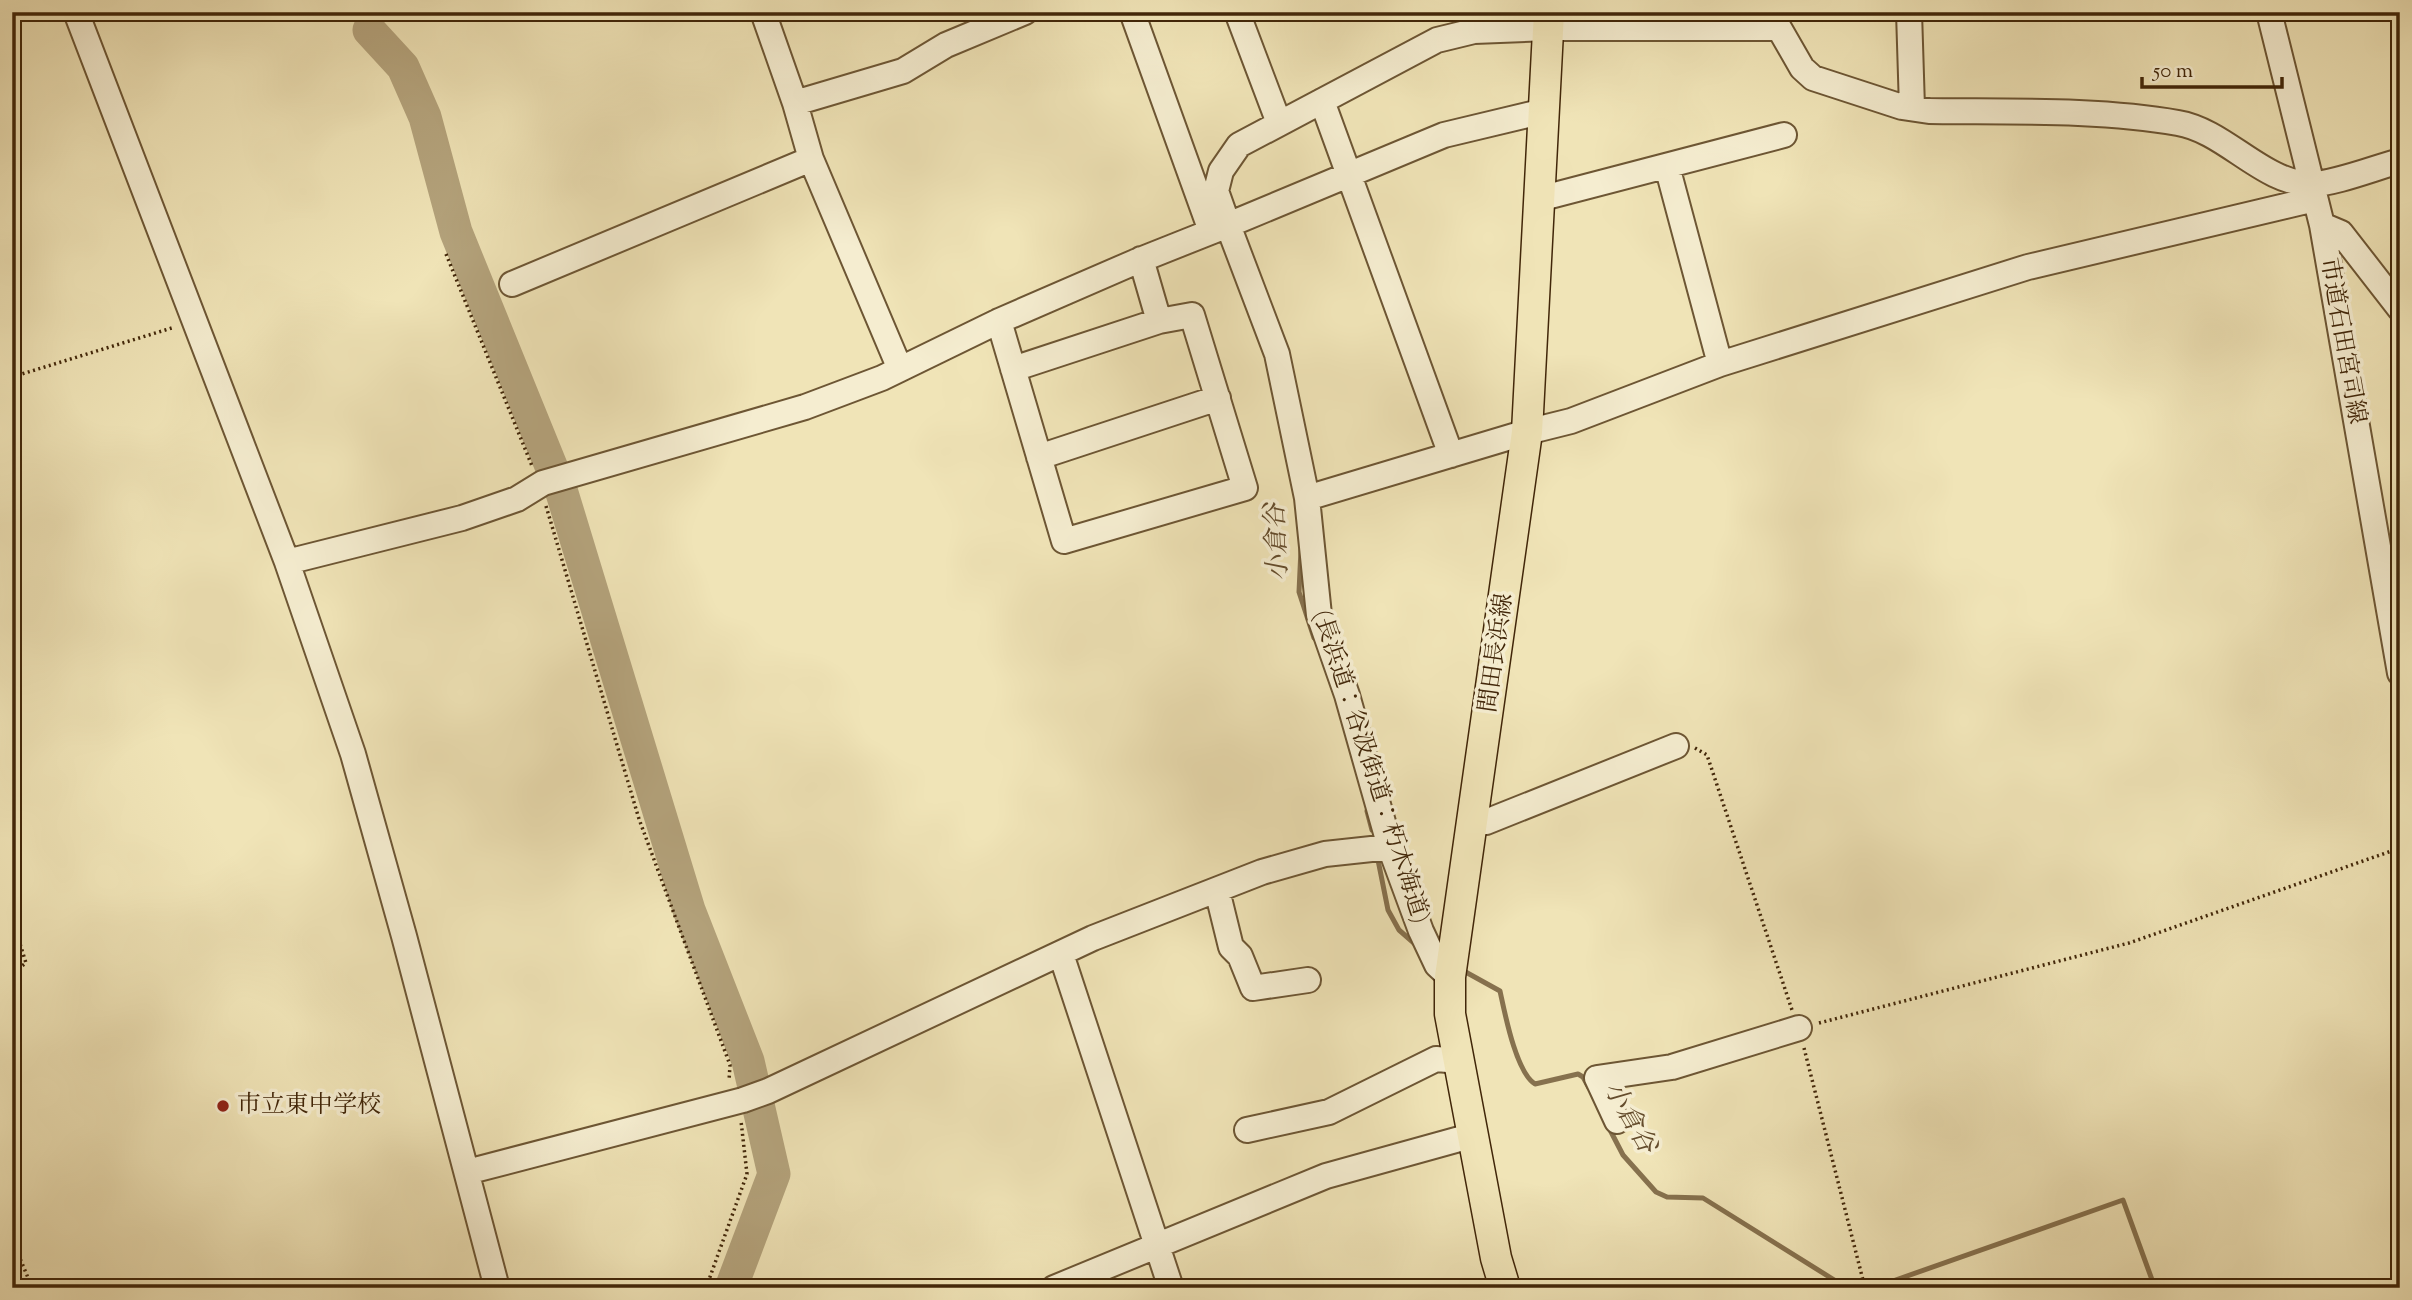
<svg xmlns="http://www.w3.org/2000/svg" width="2412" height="1300" font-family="'Sorts Mill Goudy','Noto Serif JP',serif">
  <rect width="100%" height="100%" fill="#f0e4b7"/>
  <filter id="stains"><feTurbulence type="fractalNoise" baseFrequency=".00286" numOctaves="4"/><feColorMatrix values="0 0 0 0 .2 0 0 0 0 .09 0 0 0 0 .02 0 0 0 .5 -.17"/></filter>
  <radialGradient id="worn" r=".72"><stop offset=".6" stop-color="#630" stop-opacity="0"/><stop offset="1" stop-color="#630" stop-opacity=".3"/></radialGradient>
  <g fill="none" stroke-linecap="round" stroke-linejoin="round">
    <path stroke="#86714e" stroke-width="5" d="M 1301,549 L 1299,592 L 1314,638
      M 1367,811 L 1372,830
      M 1378,860 L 1388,910 L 1399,930 L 1415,944
      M 1462,970 L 1500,991 C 1505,1014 1516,1072 1535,1084 L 1578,1074 L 1583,1077 L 1589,1088
      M 1609,1128 L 1623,1155 L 1656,1192 L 1667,1197 L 1703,1198 L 1847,1288
      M 1873,1288 L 2123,1200 L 2155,1288"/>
    <path stroke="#b4a37c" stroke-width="33" d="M 369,30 L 403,67 L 425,117 L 456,232 L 562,493 L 689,910 L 748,1061 L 774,1174 L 731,1288"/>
    <defs>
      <path id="minor" d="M 76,12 L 287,562 L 353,754 L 404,936 L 497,1288
        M 763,12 L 795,103 L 811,159 L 900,369
        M 1132,12 L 1211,231
        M 1237,12 L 1279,123
        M 1909,12 L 1912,108
        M 2269,12 L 2322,225 L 2400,673
        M 1322,101 L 1451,455
        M 795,103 L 903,71 L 946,45 L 1025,12
        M 1667,166 L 1720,364
        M 1539,199 L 1784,135
        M 2322,225 L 2341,233 L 2400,309
        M 1141,259 L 1159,321
        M 512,284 L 811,159
        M 999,321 L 1064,541 L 1245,488 L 1192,315 L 1159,321 L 1013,369
        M 1039,457 L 1218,398
        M 1307,498 L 1527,432 L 1571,421 L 1720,364 L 2028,267 L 2315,199
        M 287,562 L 462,518 L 517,499 L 543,483 L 805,407 L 882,378 L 999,321 L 1135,262 L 1228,225 L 1216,191 L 1221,171 L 1239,145 L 1437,40 L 1474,31 L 1548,28 L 1779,28 L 1802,68 L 1813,78 L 1902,107 L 1929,111 C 2009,112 2100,109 2178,123 C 2226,131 2263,184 2312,184 C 2334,184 2377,167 2400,161
        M 1472,823 L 1486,822 L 1676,746
        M 1217,890 L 1231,947 L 1240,956 L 1253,988 L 1308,980
        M 1061,954 L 1171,1288
        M 1450,977 L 1437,965 L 1421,931 L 1390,847 L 1347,695 L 1319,615 L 1307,498 L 1277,354 L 1228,225 L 1444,135 L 1544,111
        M 1617,1121 L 1597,1078 L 1672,1067 L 1799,1028
        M 1247,1130 L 1329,1112 L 1436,1059 L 1460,1061
        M 467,1172 L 743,1100 L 768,1091 L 1093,938 L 1262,872 L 1325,854 L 1390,847
        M 1054,1288 L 1326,1176 L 1474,1135"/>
      <path id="major" d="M 1505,1288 L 1496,1258 L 1450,1014 L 1450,977 L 1527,432 L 1549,12"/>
    </defs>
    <use href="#minor" stroke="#6d5634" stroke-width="28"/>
    <use href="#major" stroke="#412609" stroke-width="33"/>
    <path stroke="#412609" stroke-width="3.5" stroke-dasharray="2 3.5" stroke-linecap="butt" d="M 446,254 L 532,466
      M 12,377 L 175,327
      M 546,506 L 639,819 L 730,1065 L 729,1081
      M 1695,748 L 1707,755 L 1792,1010
      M 12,918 L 26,963 L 12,973
      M 1819,1023 L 2129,943 L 2400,848
      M 1804,1048 L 1865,1288
      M 12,1239 L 31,1285 L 30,1288
      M 706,1288 L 747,1174 L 741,1121"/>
    <use href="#minor" stroke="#f5edd0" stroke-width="24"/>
    <use href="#major" stroke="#f0e4b7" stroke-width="30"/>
  </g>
  <circle fill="#8f2418" stroke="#f5edd0" stroke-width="2.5" cx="223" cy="1106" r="7"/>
  <g text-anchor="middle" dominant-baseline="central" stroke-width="7" stroke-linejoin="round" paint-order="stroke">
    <g font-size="24" fill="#412609" stroke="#f5edd0">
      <text transform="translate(2342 341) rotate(80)">市道石田宮司線</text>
      <text transform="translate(1497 653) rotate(-82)">間田長浜線</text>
      <text transform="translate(1370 767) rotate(72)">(長浜道：谷汲街道：朽木海道)</text>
    </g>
    <g font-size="24" fill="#412609" stroke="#f5edd0" text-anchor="start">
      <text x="237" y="1106">市立東中学校</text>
    </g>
    <g font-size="26" font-style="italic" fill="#644c2c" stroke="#f5edd0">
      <text transform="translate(1278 542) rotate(-93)">小倉谷</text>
      <text transform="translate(1629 1118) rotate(60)">小倉谷</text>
    </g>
  </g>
  <rect width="2412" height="1300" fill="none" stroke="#f0e4b7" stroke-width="42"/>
  <rect x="14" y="14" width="2384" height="1272" fill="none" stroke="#412609" stroke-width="3.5"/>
  <rect x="21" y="21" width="2370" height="1258" fill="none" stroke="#412609" stroke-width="2"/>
  <path d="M2142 77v10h140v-10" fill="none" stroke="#412609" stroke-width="3.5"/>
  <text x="2153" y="77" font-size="21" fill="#412609" stroke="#f5edd0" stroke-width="5" paint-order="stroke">50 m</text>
  <rect width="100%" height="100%" filter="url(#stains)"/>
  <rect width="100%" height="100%" fill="url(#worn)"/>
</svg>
